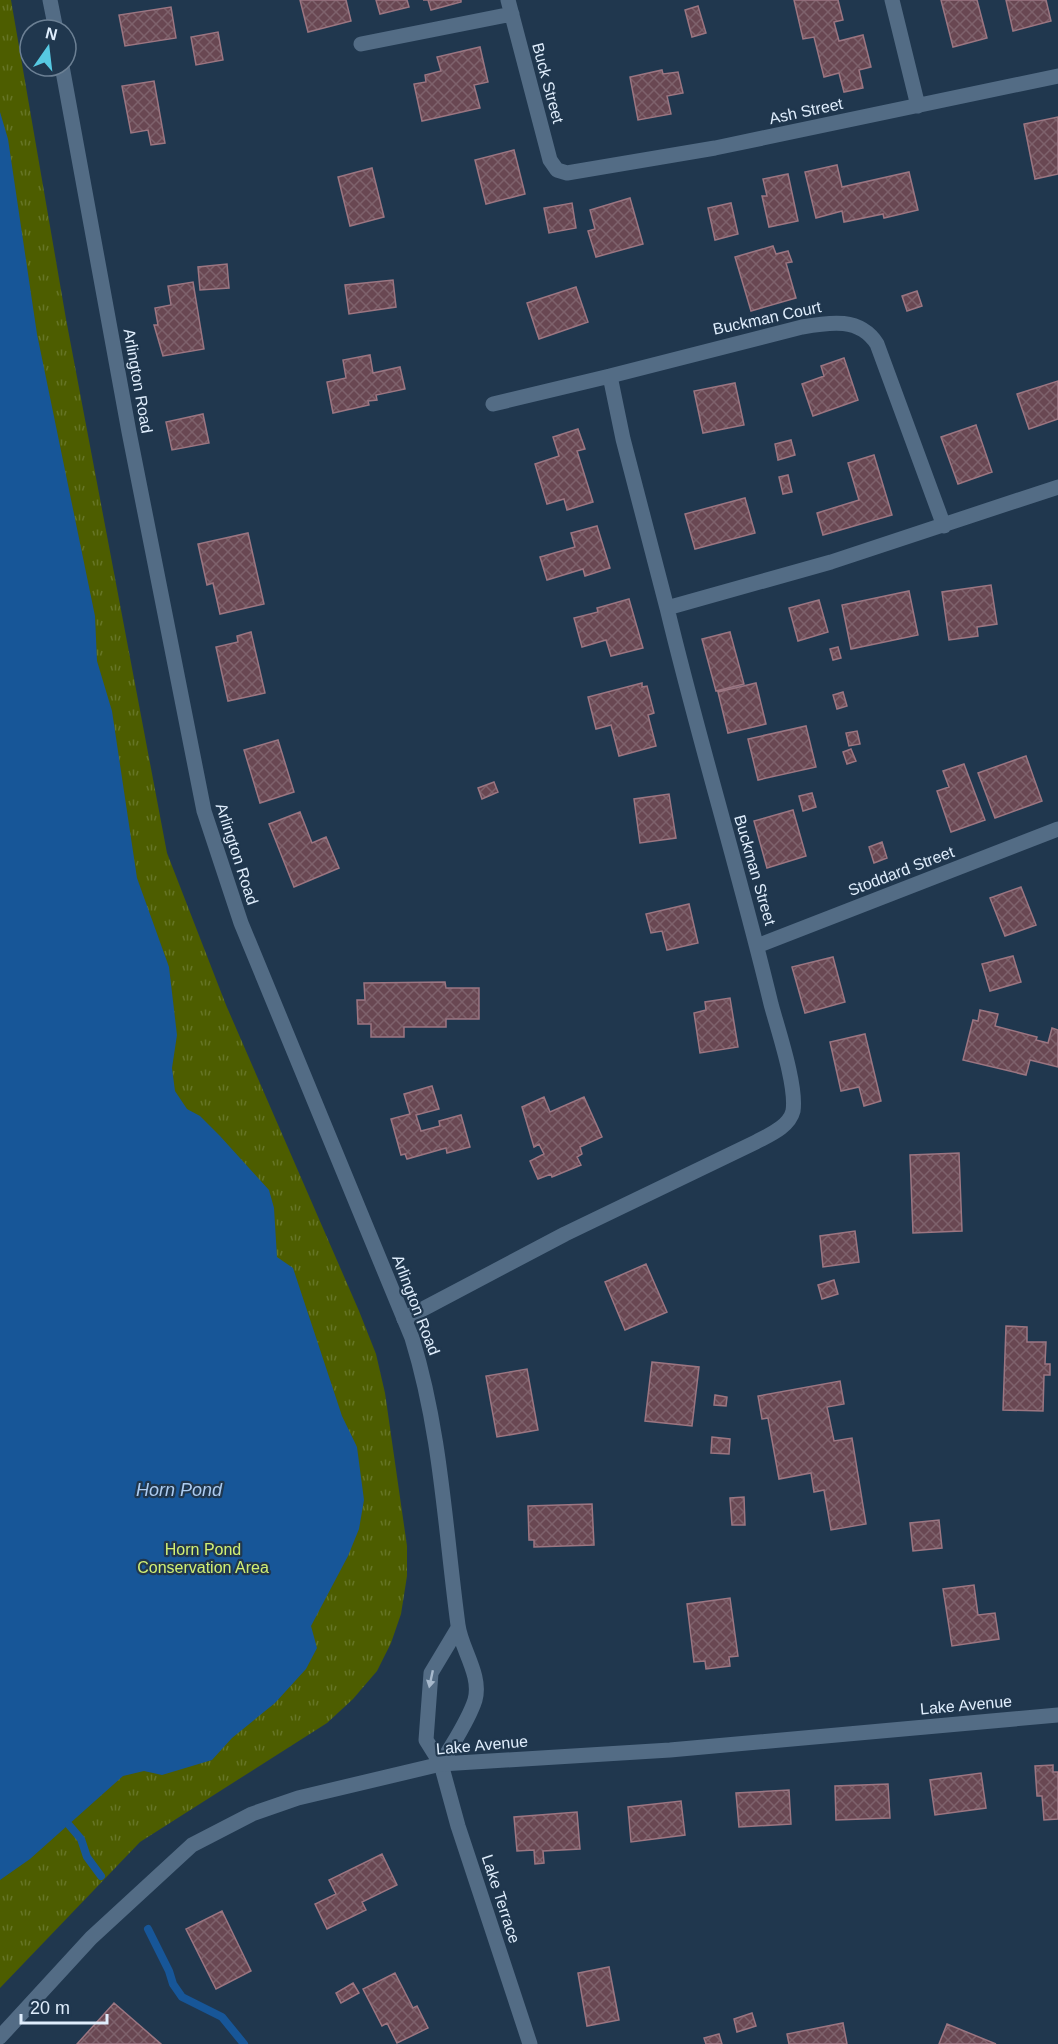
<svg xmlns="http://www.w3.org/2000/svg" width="1058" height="2044" font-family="Helvetica,sans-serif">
  <defs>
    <pattern id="park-tufts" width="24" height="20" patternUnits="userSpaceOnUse" patternTransform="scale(1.5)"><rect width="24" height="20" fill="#4d5d00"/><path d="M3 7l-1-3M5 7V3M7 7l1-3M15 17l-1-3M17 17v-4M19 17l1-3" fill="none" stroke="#667526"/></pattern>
    <pattern id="building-cross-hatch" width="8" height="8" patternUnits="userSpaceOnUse" patternTransform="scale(1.5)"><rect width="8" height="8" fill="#694752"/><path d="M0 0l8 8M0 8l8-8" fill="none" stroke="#7e626c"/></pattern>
  </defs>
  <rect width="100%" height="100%" fill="#20374e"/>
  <path fill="url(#park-tufts)" d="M 0,0 L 11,0 L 66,319 L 167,853 L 226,1005 L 359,1311 L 376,1354 L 385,1393 L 407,1546 L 407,1576 L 401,1614 L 391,1643 L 377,1671 L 353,1699 L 327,1723 L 140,1842 L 0,1988 Z"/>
  <path fill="#175698" d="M 0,112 L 8,139 L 37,334 L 95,616 L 97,661 L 112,711 L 137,878 L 169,967 L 177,1035 L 172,1068 L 175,1091 L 187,1109 L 200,1116 L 220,1136 L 269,1190 L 274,1208 L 277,1257 L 293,1268 L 342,1416 L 357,1447 L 364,1500 L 359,1529 L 348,1556 L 311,1626 L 317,1648 L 306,1669 L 275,1703 L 232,1738 L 212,1760 L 162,1775 L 144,1771 L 123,1776 L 30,1859 L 0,1880 Z"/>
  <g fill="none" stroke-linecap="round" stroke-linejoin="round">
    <path stroke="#175698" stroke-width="8" d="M 69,1825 L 81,1839 L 87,1857 L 101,1876
      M 148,1929 L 169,1971 L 173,1984 L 182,1997 L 222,2017 L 244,2044"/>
  </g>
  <path fill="url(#building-cross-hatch)" stroke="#9b7682" stroke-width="1.5" d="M 300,0 L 346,0 L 351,21 L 308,32 Z
    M 376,0 L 407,0 L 409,7 L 380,14 Z
    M 423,0 L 461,0 L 461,2 L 431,10 L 428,0 Z
    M 794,0 L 838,0 L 843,20 L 834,22 L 839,41 L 863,35 L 871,67 L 859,70 L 863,88 L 844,92 L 839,73 L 824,77 L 814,37 L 803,39 Z
    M 941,0 L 977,0 L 987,38 L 953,47 Z
    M 1006,0 L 1046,0 L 1051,21 L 1013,31 Z
    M 698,6 L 706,33 L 692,37 L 685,10 Z
    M 171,7 L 176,38 L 125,46 L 119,15 Z
    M 218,32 L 223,60 L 196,65 L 191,37 Z
    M 480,47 L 488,82 L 474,85 L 480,108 L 422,121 L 414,84 L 426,82 L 425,75 L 441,71 L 437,57 Z
    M 662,70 L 663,74 L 678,72 L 683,93 L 667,96 L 671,114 L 638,120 L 630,77 Z
    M 154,81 L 165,143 L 151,145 L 148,130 L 131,133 L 122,86 Z
    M 1058,117 L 1058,174 L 1035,179 L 1024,124 Z
    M 514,150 L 525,194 L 486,204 L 475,160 Z
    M 837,165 L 842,187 L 909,172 L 918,210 L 884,218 L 883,214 L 844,222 L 842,211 L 816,218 L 805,172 Z
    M 372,168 L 384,217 L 350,226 L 338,177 Z
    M 788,174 L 798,221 L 769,227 L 762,196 L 767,196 L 763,179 Z
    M 630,198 L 643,244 L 596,257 L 588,231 L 595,229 L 590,210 Z
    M 572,203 L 576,228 L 549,233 L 544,208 Z
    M 731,203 L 738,234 L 715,240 L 708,208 Z
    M 773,246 L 776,254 L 788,251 L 792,262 L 786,263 L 796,298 L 751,311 L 735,257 Z
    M 227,264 L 229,288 L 200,290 L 198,267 Z
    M 393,280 L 396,307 L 349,314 L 345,285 Z
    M 193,282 L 204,349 L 163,356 L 154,325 L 158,325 L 155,308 L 171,305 L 168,286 Z
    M 576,287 L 588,322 L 539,339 L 527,303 Z
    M 917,291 L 922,306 L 907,311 L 902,296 Z
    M 370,355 L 373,373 L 400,367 L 405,389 L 376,395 L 377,400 L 368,401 L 369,405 L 333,413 L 327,382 L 346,378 L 343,360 Z
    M 844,358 L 858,400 L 813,416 L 802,384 L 824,376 L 821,366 Z
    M 1058,381 L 1058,419 L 1029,429 L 1017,394 Z
    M 735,383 L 744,425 L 703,433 L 694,391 Z
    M 203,414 L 209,443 L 172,450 L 166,422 Z
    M 976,425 L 992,472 L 958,484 L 941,437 Z
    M 578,429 L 585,449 L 577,451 L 593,502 L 567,510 L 564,499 L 547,504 L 535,464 L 559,456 L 553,437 Z
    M 791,440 L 795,455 L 778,460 L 775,444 Z
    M 874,455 L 892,515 L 823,535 L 817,513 L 859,500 L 848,463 Z
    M 788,475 L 792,492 L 783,494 L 779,477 Z
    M 745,498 L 755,533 L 695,549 L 685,514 Z
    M 597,526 L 610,568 L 585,576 L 583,569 L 547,580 L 540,557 L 575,547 L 571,533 Z
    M 248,533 L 264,604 L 220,614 L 213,583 L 207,585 L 198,544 Z
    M 991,585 L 997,624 L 977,627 L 978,636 L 949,640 L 942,592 Z
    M 909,591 L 918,635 L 851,649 L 842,605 Z
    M 629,599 L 643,648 L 611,656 L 606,640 L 582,647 L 574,618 L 598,612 L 597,608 Z
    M 819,600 L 828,632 L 798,641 L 789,608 Z
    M 251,632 L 265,693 L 228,701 L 216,647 L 238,642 L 237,636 Z
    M 730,632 L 744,684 L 716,691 L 702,639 Z
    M 838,647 L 841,658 L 833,660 L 830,649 Z
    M 642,683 L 642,687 L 647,686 L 654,713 L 648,715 L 656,746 L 619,756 L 611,725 L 596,729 L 588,697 Z
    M 756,683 L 766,724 L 728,733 L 718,692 Z
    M 843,692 L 847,706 L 837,709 L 833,695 Z
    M 806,726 L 816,767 L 758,780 L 748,739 Z
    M 857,731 L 860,744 L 849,746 L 846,733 Z
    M 278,740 L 294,792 L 260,803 L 244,750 Z
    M 851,749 L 856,761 L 847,764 L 843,752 Z
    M 1026,756 L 1042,801 L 995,818 L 978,773 Z
    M 964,764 L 985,820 L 951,832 L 937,791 L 949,787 L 943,771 Z
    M 494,782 L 498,792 L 482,799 L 478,788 Z
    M 812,793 L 816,807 L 803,811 L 799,796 Z
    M 669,794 L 676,838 L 640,843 L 634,799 Z
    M 793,810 L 806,856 L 767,868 L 754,821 Z
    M 300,812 L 312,843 L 326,837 L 339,868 L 294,887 L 269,824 Z
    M 882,842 L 887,858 L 874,863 L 869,847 Z
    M 1021,887 L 1036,925 L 1005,936 L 990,898 Z
    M 689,904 L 698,943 L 667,950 L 662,931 L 651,933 L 646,914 Z
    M 1013,956 L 1021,982 L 990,991 L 982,964 Z
    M 833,957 L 845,1002 L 805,1013 L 792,967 Z
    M 445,982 L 446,988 L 479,988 L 479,1019 L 446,1019 L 446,1027 L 404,1027 L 404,1037 L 371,1037 L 371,1024 L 358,1024 L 357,1000 L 365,1000 L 364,983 Z
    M 730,998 L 738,1047 L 700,1053 L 694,1013 L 706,1010 L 705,1002 Z
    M 980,1010 L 998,1014 L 995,1026 L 1037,1037 L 1036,1040 L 1048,1043 L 1052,1028 L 1058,1030 L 1058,1067 L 1030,1060 L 1026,1075 L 963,1060 L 973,1020 L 978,1021 Z
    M 865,1034 L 881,1101 L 864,1106 L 859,1087 L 841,1091 L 830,1042 Z
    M 432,1086 L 439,1109 L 416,1115 L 421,1131 L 440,1126 L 439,1121 L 461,1115 L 470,1147 L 447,1153 L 446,1148 L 407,1159 L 405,1154 L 401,1155 L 391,1119 L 410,1114 L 404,1094 Z
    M 544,1097 L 550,1112 L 584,1097 L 602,1137 L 580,1147 L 582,1154 L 577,1157 L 581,1165 L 552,1177 L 551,1174 L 538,1179 L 530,1161 L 544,1154 L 539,1144 L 534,1147 L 522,1107 Z
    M 959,1153 L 962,1231 L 913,1233 L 910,1155 Z
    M 855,1231 L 859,1262 L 823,1267 L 820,1236 Z
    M 646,1264 L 667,1312 L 625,1330 L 605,1282 Z
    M 834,1280 L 838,1294 L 822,1299 L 818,1285 Z
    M 1006,1326 L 1027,1327 L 1027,1342 L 1046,1342 L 1045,1364 L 1050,1364 L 1050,1375 L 1044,1375 L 1043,1411 L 1003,1410 Z
    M 652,1362 L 699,1367 L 692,1426 L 645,1421 Z
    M 527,1369 L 538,1430 L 497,1437 L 486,1376 Z
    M 840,1381 L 844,1404 L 827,1407 L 834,1441 L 852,1438 L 866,1524 L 831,1530 L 824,1490 L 814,1492 L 811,1473 L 779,1479 L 768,1418 L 762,1419 L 758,1396 Z
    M 715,1395 L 727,1397 L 726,1406 L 714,1405 Z
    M 712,1437 L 730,1439 L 729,1454 L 711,1453 Z
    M 744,1497 L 745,1525 L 732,1525 L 730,1498 Z
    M 592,1504 L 594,1545 L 534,1547 L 534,1540 L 529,1540 L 528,1506 Z
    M 939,1520 L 942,1548 L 913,1551 L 910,1523 Z
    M 974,1585 L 978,1615 L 995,1613 L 999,1639 L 952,1646 L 943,1589 Z
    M 730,1598 L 738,1656 L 729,1657 L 730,1666 L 706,1669 L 705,1661 L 694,1662 L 687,1604 Z
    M 1053,1765 L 1053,1772 L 1058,1772 L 1058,1819 L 1044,1820 L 1042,1796 L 1037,1796 L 1035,1766 Z
    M 981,1773 L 986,1808 L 935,1815 L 930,1780 Z
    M 888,1784 L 890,1818 L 836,1820 L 835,1786 Z
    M 789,1790 L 791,1824 L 739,1827 L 736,1793 Z
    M 681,1801 L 685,1835 L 631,1842 L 628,1807 Z
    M 577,1812 L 580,1849 L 543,1851 L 544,1863 L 535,1864 L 534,1850 L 517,1851 L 514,1817 Z
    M 382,1854 L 397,1885 L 362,1902 L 366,1910 L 327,1929 L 315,1904 L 336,1894 L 329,1880 Z
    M 222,1911 L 251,1971 L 216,1989 L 186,1929 Z
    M 609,1967 L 619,2020 L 587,2026 L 578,1973 Z
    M 395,1973 L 413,2008 L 417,2006 L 428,2028 L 397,2043 L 387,2023 L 382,2026 L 363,1989 Z
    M 353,1983 L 359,1993 L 341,2003 L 336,1993 Z
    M 114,2003 L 161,2044 L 77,2044 Z
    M 752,2013 L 756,2026 L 737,2032 L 734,2019 Z
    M 843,2023 L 847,2044 L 789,2044 L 787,2034 Z
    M 947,2024 L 996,2044 L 939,2044 Z
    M 719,2034 L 722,2044 L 706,2044 L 704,2038 Z"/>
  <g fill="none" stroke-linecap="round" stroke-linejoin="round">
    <path stroke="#536c85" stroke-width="15" d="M 508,0 L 550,160 L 557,170 L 567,173 L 715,148 L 1058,76
      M 892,0 L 918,106
      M 361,44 L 512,14
      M 493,404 L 610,376
      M 667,608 L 623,439 L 610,376 L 802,327 C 830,322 860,317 877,344 L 944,526
      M 757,946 L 1058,829
      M 404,1319 L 565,1234 L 756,1142 C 769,1135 789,1127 793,1111 C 797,1086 778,1030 771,1004 C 739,871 699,741 667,608 L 831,562 L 1058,487
      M 441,1764 L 458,1826 L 530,2044"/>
    <path stroke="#536c85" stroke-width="15" d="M 50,0 L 56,30
      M 62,66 L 129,432 L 204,811 L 241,923 L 412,1338 C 441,1432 445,1528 458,1625 C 461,1649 482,1675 475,1700 C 468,1722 452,1744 441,1764
      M 441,1764 L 426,1740 L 431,1673 L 458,1628
      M 0,2037 L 91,1938 L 192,1845 L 252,1814 L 298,1798 L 441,1764 L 670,1750 L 1058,1715"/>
  </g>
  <defs><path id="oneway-solid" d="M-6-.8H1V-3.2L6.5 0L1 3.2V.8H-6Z" transform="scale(1.5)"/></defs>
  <use fill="#a7b9cc" href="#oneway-solid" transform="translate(431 1679) rotate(102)"/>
  <g text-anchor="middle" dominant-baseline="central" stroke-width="4.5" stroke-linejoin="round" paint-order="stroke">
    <g font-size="16" fill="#dfedfc" stroke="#20374e">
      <text transform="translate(548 83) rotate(75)">Buck Street</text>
      <text transform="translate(806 111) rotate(-12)">Ash Street</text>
      <text transform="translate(767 318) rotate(-12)">Buckman Court</text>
      <text transform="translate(138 381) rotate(80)">Arlington Road</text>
      <text transform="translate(237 854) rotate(72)">Arlington Road</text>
      <text transform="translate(755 870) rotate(74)">Buckman Street</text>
      <text transform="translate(901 871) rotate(-21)">Stoddard Street</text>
      <text transform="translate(416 1305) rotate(69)">Arlington Road</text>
      <text transform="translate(966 1705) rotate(-5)">Lake Avenue</text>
      <text transform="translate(482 1745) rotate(-5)">Lake Avenue</text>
      <text transform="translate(501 1899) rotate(72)">Lake Terrace</text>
    </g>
    <g font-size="16" fill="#d2f074" stroke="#20374e">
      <text x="203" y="1549">Horn Pond<tspan x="203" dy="18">Conservation Area</tspan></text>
    </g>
    <g font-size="18" font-style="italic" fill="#adccf1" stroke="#20374e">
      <text x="179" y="1490">Horn Pond</text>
    </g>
  </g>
  <g transform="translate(48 48) rotate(14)"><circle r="28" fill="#20374e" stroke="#6c8094" stroke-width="1.5"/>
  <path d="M0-4.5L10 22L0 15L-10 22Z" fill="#57c9e2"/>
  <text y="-9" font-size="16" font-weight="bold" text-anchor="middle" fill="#dfedfc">N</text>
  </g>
  <path d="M21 2014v9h86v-9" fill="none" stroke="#dfedfc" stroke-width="3"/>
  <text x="30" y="2014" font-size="18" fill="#dfedfc" stroke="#20374e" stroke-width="4.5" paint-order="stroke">20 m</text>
</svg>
